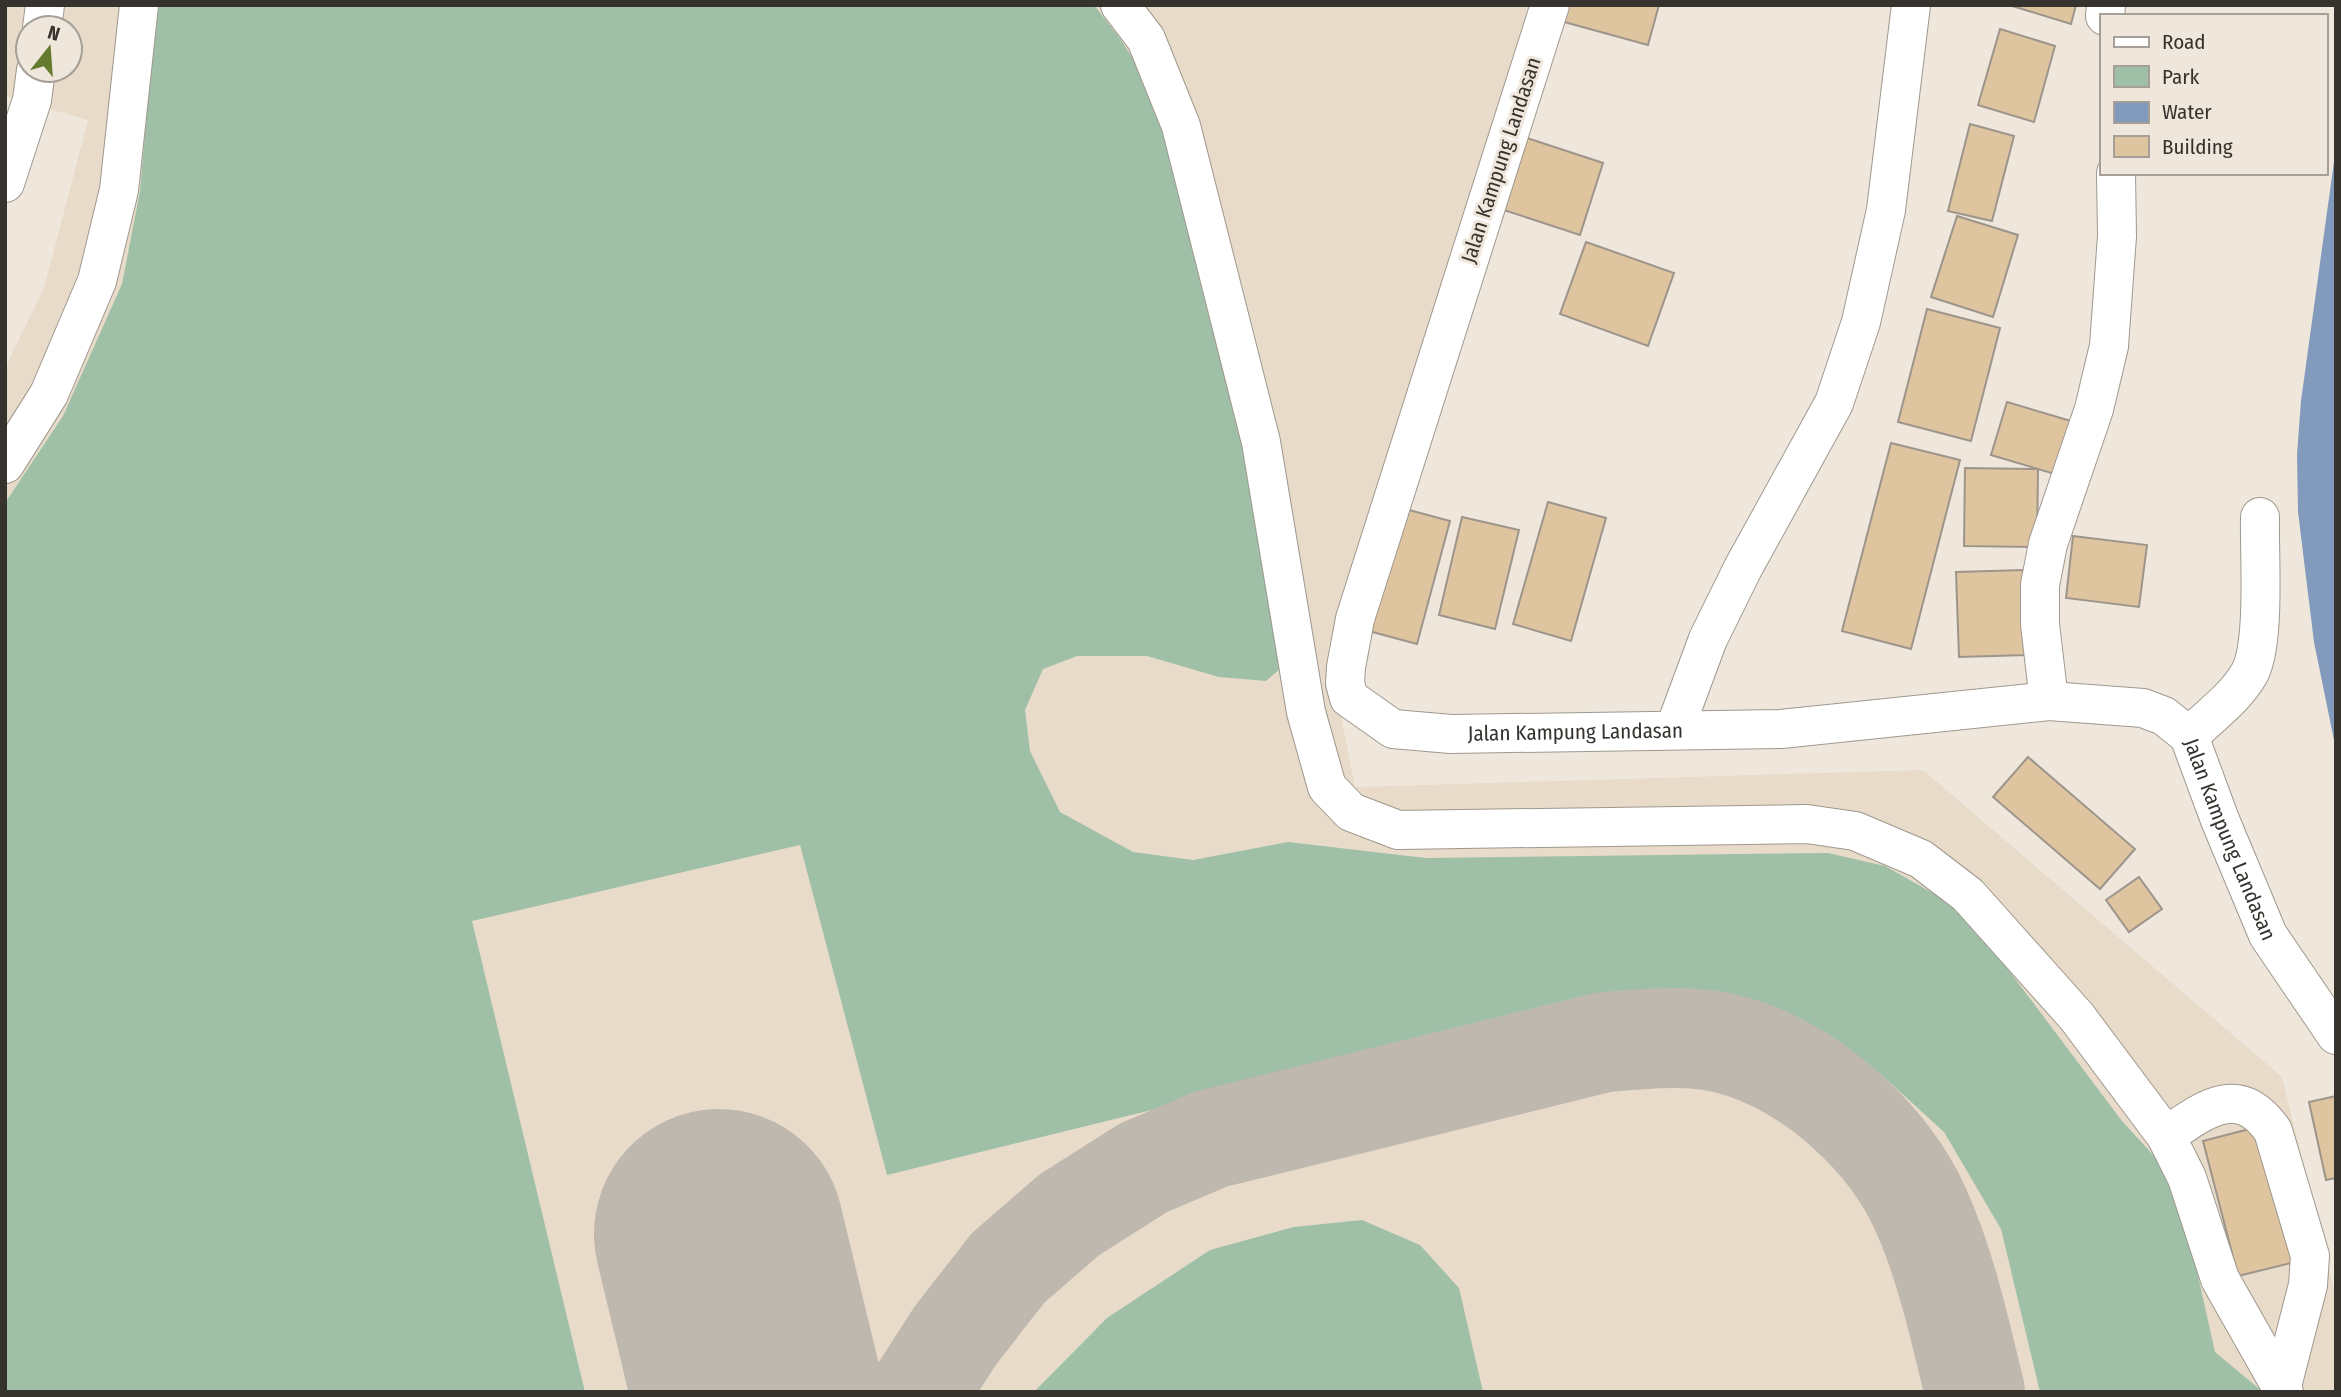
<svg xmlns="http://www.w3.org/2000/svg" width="2341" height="1397" font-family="'Fira Sans Condensed',sans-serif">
  <rect width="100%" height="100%" fill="#efe7dc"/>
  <path fill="#e8dbc9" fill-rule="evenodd" d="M 5,5 L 1529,5 L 1328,649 L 1355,787 L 1923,770 L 2282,1077 L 2336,1298 L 2336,1392 L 5,1392 L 5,368 L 44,288 L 88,120 L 5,96 ZM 28,28 L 70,28 L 70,70 L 28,70 Z"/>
  <path fill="#9fc0a7" d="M 156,5 L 1094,5 L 1121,40 L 1155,93 L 1195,197 L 1288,662 L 1266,681 L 1219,677 L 1147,656 L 1077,656 L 1043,669 L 1025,710 L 1030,751 L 1060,812 L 1133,852 L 1193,860 L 1288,842 L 1426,858 L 1828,853 L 1885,866 L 1940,897 L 1983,936 L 2122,1121 L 2167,1170 L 2188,1231 L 2215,1352 L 2263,1392 L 2040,1392 L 2001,1229 L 1944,1132 L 1876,1070 L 1787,1023 L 1670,997 L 1576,1006 L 887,1175 L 800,845 L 472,921 L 585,1392 L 5,1392 L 5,503 L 63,416 L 122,284 L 140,191 Z
    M 1362,1220 L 1420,1245 L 1459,1288 L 1483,1392 L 1034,1392 L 1107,1318 L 1210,1250 L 1294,1227 Z"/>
  <path fill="#829abc" d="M 2336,147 L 2336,750 L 2314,642 L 2298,512 L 2297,454 L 2301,401 Z"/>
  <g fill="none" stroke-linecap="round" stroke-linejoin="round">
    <path stroke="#bfb8af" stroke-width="100" d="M 919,1392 L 955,1336 L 1008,1268 L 1069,1215 L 1143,1168 L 1211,1139 L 1605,1042 C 1650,1038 1699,1033 1742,1048 C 1815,1072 1888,1138 1920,1208 C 1946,1265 1960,1331 1975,1392"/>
    <path stroke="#bfb8af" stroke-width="250" d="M 719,1234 L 757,1392"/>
  </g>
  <path fill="#dfc4a0" stroke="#9d958b" stroke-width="2" d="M 1561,5 L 1659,5 L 1648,45 L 1557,20 Z
    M 2009,5 L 2076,5 L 2071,24 Z
    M 2000,29 L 2055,46 L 2034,122 L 1978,105 Z
    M 1970,124 L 2014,136 L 1992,221 L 1948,211 Z
    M 1527,138 L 1603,163 L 1580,235 L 1504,210 Z
    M 1957,216 L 2018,235 L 1993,317 L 1931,297 Z
    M 1586,242 L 1674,273 L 1648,346 L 1560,314 Z
    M 1927,309 L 2000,328 L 1971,441 L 1898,422 Z
    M 2007,402 L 2071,421 L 2055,474 L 1991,455 Z
    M 1891,443 L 1960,460 L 1911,649 L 1842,631 Z
    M 1965,468 L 2038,469 L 2037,547 L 1964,546 Z
    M 1548,502 L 1606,518 L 1571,641 L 1513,624 Z
    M 1398,507 L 1450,521 L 1417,644 L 1365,630 Z
    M 1462,517 L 1519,530 L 1495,629 L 1439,615 Z
    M 2073,536 L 2147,545 L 2139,607 L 2066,598 Z
    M 2024,570 L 2027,655 L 1959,657 L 1956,572 Z
    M 2028,757 L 2135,849 L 2100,889 L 1993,797 Z
    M 2139,877 L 2162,909 L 2129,932 L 2106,900 Z
    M 2336,1096 L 2336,1178 L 2326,1180 L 2309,1102 Z
    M 2261,1126 L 2295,1262 L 2238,1276 L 2203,1141 Z"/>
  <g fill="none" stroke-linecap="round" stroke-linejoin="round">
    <defs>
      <g id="minor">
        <path d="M 1120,5 L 1146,39 L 1181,126 L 1261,442 L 1306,712 L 1327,787 L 1351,812 L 1398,830 L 1807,824 L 1855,831 L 1921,859 L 1968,895 L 2077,1017 L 2166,1136 L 2187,1178 L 2220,1279 L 2284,1392"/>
        <path id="s1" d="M 1550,5 L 1355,619 L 1346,667 L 1345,683 L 1349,698 L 1393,729 L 1451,734 L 1781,729 L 2049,701 L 2143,708 L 2164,716 L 2189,736 L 2220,820 L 2268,935 L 2336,1035"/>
        <path d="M 2105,16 L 2106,5"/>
        <path d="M 5,464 L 49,394 L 97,281 L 119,190 L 139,5"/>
        <path d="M 2049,701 L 2040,624 L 2040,585 L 2048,544 L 2094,409 L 2109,346 L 2117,236 L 2116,173"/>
        <path d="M 1675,728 L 1708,639 L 1743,568 L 1834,403 L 1861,322 L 1886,210 L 1911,5"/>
        <path d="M 2189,736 C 2210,716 2235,698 2249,674 C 2266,645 2259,553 2260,517"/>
        <path d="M 2166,1136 C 2205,1109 2239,1082 2273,1131 L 2310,1256 L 2308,1285 L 2282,1386"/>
      </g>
      <path id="major" d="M 42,28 L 45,5
        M 5,183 L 32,100 L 36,70"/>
    </defs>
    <use href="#minor" stroke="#9f988e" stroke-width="40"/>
    <use href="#major" stroke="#9f988e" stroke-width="40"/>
    <use href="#minor" stroke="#fff" stroke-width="38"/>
    <use href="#major" stroke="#fff" stroke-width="38"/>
  </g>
  <g text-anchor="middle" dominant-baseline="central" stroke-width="6" stroke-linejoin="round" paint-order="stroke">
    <g font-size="21" fill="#36332f" stroke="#efe7dc">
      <text transform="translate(1501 160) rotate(-72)">Jalan Kampung Landasan</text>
      <text stroke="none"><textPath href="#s1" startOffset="961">Jalan Kampung Landasan</textPath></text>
      <text stroke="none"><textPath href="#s1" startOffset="1696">Jalan Kampung Landasan</textPath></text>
    </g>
  </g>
  <rect width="2341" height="1397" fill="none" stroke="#36332f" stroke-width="14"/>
  <rect x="2100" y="14" width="228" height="161" fill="#efe7dc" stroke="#a59f97" stroke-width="2"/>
  <rect x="2114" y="37" width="35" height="10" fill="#ffffff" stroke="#a59f97" stroke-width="2"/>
  <text x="2162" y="49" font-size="21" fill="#36332f">Road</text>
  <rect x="2114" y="66" width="35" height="21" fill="#9fc0a7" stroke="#a59f97" stroke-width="2"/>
  <text x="2162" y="84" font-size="21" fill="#36332f">Park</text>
  <rect x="2114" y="102" width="35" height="21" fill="#829abc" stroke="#a59f97" stroke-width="2"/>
  <text x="2162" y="119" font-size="21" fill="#36332f">Water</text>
  <rect x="2114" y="136" width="35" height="21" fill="#dfc4a0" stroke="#a59f97" stroke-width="2"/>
  <text x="2162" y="154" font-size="21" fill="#36332f">Building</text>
  <g transform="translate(49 49) rotate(17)"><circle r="33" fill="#efe7dc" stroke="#a59f97" stroke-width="2"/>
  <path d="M0-5L12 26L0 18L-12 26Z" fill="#647a2c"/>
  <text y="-10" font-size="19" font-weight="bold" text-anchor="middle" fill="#36332f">N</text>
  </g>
</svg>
